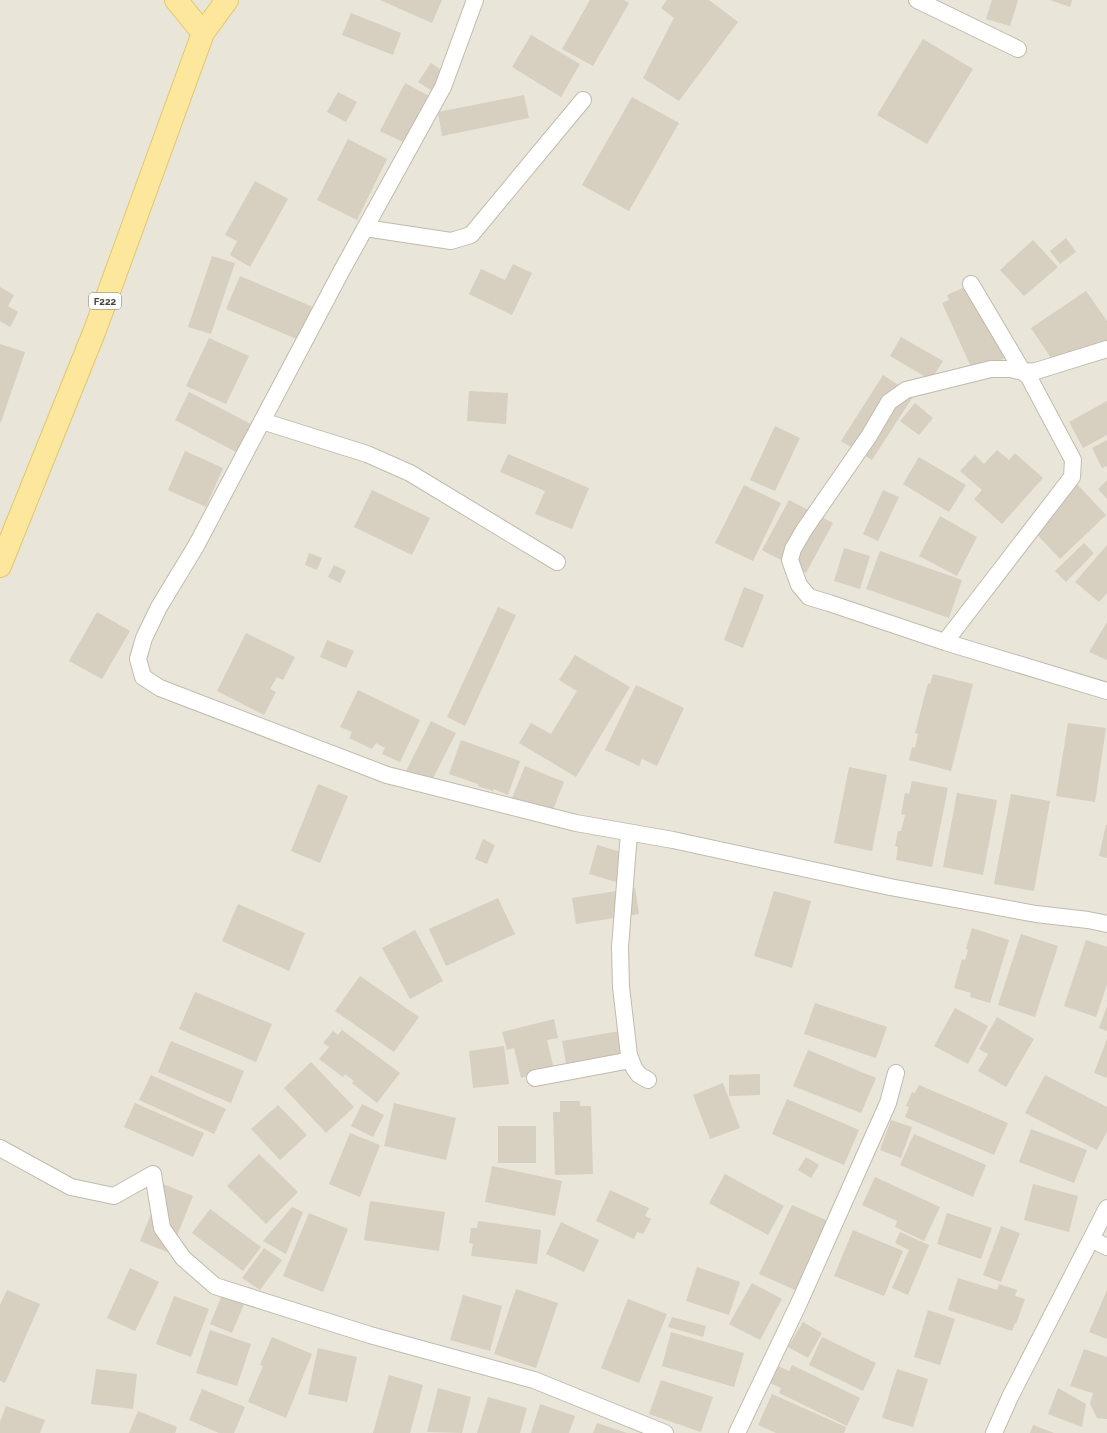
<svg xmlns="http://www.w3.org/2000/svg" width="1107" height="1433" font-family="Raleway,sans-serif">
  <rect width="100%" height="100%" fill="#f5f3eb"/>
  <path fill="#e9e5d9" d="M 0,0 L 1107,0 L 1107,1433 L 0,1433 Z"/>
  <path fill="#d7cfc0" d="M 380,0 L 442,0 L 432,23 Z
    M 590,0 L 624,0 L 629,3 L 593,66 L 562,49 Z
    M 667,0 L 709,0 L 738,22 L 679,101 L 643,78 L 674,18 L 661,8 Z
    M 992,0 L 1018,0 L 1010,26 L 986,19 Z
    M 1050,0 L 1072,0 L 1070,7 Z
    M 351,13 L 401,33 L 393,55 L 342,35 Z
    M 531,35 L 580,64 L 561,97 L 512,67 Z
    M 923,39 L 973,69 L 927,144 L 877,115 Z
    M 431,63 L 446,73 L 434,92 L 418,82 Z
    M 405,83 L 431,97 L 407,144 L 380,131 Z
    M 338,92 L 357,102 L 346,122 L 327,112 Z
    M 524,95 L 529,118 L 442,136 L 438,112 Z
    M 632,97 L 679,123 L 629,211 L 582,185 Z
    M 348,139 L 387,159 L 357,220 L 317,200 Z
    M 255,181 L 288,199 L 250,267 L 230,255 L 237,241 L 225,235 Z
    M 1066,238 L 1076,252 L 1060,264 L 1050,251 Z
    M 1033,240 L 1058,267 L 1024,296 L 1000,270 Z
    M 212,256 L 235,263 L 211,334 L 188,327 Z
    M 513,264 L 532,273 L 512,315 L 469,294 L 481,269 L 505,280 Z
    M 240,276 L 313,307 L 299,340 L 226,309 Z
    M 978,281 L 1007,357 L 990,365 L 988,361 L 972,369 L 942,303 L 949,300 L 947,295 Z
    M 0,287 L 14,295 L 8,306 L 18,312 L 10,327 L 0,321 Z
    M 1086,291 L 1107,321 L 1107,342 L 1061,373 L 1031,328 Z
    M 901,337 L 943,361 L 931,380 L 890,356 Z
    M 209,338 L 249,356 L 226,404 L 186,386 Z
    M 0,344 L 25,352 L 1,422 L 0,421 Z
    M 883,375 L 914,395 L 872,460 L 841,441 Z
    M 469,391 L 508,393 L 506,424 L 467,421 Z
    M 189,392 L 251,424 L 236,452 L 175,420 Z
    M 1107,401 L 1107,435 L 1083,448 L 1069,422 Z
    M 915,403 L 933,418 L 919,435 L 900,421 Z
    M 775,426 L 800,438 L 775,491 L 750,480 Z
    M 1107,440 L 1107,466 L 1102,468 L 1092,448 Z
    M 997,450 L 1009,460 L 1015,453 L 1043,478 L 1002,524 L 974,499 L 982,490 L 960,471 L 975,455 L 984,464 Z
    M 185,451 L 223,468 L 206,507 L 168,490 Z
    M 508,454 L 589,488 L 572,529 L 535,514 L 545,491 L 500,472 Z
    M 919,457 L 966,485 L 949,512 L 903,484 Z
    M 1107,480 L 1107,499 L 1098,489 Z
    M 1075,482 L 1106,515 L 1060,559 L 1029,526 Z
    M 744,485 L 781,503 L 753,561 L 715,543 Z
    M 372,490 L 430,518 L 412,555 L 354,527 Z
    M 883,490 L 899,497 L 878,541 L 863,534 Z
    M 789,500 L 833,523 L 806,573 L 762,550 Z
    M 940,516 L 977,537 L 957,576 L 919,556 Z
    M 1084,543 L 1094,553 L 1066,582 L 1055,571 Z
    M 1107,545 L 1107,593 L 1099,602 L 1075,582 Z
    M 844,548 L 870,556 L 860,589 L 834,581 Z
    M 880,551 L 962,580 L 949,618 L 866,589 Z
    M 309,553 L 322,558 L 317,570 L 305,565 Z
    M 334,565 L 346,571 L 340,583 L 328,577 Z
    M 744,587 L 764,595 L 743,648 L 724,640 Z
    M 498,607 L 516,615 L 465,726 L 447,717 Z
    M 97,612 L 130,631 L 102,679 L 69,661 Z
    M 1107,622 L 1107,660 L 1089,652 Z
    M 246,633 L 295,657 L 283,680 L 277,677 L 270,689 L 276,692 L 264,715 L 217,691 Z
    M 327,640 L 354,651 L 346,668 L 320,657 Z
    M 575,655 L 630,687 L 576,777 L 519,743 L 531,723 L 551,734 L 577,691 L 559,680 Z
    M 933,674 L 973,684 L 951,771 L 909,760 L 912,747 L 915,748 L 918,734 L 915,733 L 928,683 L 930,684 Z
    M 636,685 L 684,708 L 657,766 L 642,759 L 639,766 L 605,750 Z
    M 358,690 L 420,720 L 400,762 L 382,754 L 385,748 L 376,743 L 372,749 L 349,738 L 352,732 L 340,727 Z
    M 431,721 L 456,733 L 430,784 L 406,771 Z
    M 1068,723 L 1106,728 L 1095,802 L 1056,796 Z
    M 461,740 L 520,761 L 508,795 L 494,789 L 493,791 L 478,786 L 478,784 L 449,774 Z
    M 525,766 L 564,782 L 553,810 L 510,803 Z
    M 849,767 L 887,775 L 872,851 L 834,843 Z
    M 912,781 L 948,788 L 932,867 L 896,860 L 898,847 L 895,846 L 898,831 L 901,831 L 905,815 L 901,814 L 905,793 L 909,794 Z
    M 318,784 L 348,796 L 320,863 L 291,851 Z
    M 957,793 L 997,800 L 983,875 L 943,867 Z
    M 1011,794 L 1050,801 L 1034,891 L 994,884 Z
    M 1106,825 L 1107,825 L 1107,858 L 1099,856 Z
    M 483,839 L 495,845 L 487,864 L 475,859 Z
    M 597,845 L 632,855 L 623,884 L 589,874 Z
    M 635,888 L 639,914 L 576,924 L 572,898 Z
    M 774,891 L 811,901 L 792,968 L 754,956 Z
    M 498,898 L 515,934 L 446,966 L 429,929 Z
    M 238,904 L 305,933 L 289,971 L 222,941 Z
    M 972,928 L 1009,940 L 990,1003 L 970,997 L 971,993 L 954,988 L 962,959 L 965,960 L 968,950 L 966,949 Z
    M 415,930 L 443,981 L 410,999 L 382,948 Z
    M 1021,934 L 1058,946 L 1035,1017 L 998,1005 Z
    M 1086,940 L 1107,947 L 1107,985 L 1096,1017 L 1064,1006 Z
    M 360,976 L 419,1017 L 394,1052 L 335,1011 Z
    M 195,992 L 272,1024 L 256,1062 L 179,1029 Z
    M 815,1003 L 887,1027 L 876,1058 L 804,1034 Z
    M 1107,1006 L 1107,1031 L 1099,1028 Z
    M 955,1008 L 988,1026 L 968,1064 L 934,1046 Z
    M 997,1017 L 1034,1039 L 1006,1087 L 978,1071 L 988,1054 L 979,1049 Z
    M 554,1019 L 558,1038 L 547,1040 L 554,1070 L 521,1078 L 514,1048 L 507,1050 L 502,1032 Z
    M 342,1030 L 400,1073 L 377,1103 L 352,1083 L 354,1081 L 345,1074 L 343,1077 L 319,1059 L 329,1047 L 323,1043 L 333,1031 L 338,1035 Z
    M 626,1030 L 632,1063 L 568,1074 L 562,1041 Z
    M 1107,1039 L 1107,1078 L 1094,1073 Z
    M 171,1041 L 244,1071 L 231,1103 L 158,1072 Z
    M 504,1046 L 509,1084 L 473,1088 L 469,1051 Z
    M 808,1050 L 876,1078 L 861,1113 L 793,1086 Z
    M 311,1062 L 354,1107 L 326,1133 L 284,1088 Z
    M 760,1074 L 760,1095 L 729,1096 L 729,1075 Z
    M 151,1075 L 226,1109 L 214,1134 L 139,1100 Z
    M 1045,1075 L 1107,1107 L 1107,1132 L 1097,1150 L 1025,1113 Z
    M 723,1083 L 740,1128 L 710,1139 L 693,1095 Z
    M 919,1085 L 1008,1123 L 994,1155 L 905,1117 L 909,1107 L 906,1106 L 912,1092 L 915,1093 Z
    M 787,1099 L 859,1130 L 844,1165 L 772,1134 Z
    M 560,1101 L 580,1101 L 580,1106 L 591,1106 L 593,1174 L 555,1175 L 553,1112 L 560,1112 Z
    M 135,1103 L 204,1133 L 193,1157 L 124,1127 Z
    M 394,1103 L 456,1118 L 446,1160 L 384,1146 Z
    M 362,1104 L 384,1115 L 373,1137 L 351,1126 Z
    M 278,1105 L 307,1135 L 280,1160 L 251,1129 Z
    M 891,1120 L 912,1127 L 901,1158 L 880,1150 Z
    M 498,1126 L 536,1126 L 536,1163 L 498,1163 Z
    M 1031,1129 L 1087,1150 L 1074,1183 L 1019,1162 Z
    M 350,1133 L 380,1145 L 360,1197 L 329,1184 Z
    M 914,1134 L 986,1165 L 973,1197 L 900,1165 Z
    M 259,1154 L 298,1192 L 266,1224 L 227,1186 Z
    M 806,1157 L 819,1165 L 811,1178 L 798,1170 Z
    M 492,1166 L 562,1181 L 555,1216 L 485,1202 Z
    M 725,1174 L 784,1206 L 768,1235 L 709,1203 Z
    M 875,1177 L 940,1207 L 924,1241 L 895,1227 L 897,1221 L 862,1205 Z
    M 163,1184 L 193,1196 L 170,1253 L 140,1241 Z
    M 1033,1184 L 1078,1196 L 1069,1232 L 1024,1220 Z
    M 610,1190 L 649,1208 L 645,1216 L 651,1219 L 643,1234 L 637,1232 L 634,1239 L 596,1221 Z
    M 370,1201 L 445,1212 L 439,1251 L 364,1240 Z
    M 792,1205 L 828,1221 L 795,1290 L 759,1274 Z
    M 292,1207 L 303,1212 L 286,1254 L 263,1241 Z
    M 210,1209 L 261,1247 L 243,1271 L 192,1233 Z
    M 309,1213 L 348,1229 L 323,1292 L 283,1276 Z
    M 947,1213 L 992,1228 L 981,1259 L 937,1244 Z
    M 478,1221 L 541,1230 L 537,1264 L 471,1256 L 473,1244 L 469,1243 L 471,1228 L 477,1228 Z
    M 561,1222 L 599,1240 L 584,1272 L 546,1254 Z
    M 1001,1226 L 1020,1233 L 1001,1282 L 983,1275 Z
    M 853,1230 L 903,1251 L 884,1296 L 834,1276 Z
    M 900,1232 L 929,1245 L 908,1295 L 892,1288 L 909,1250 L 895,1243 Z
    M 264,1248 L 282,1260 L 260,1290 L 242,1278 Z
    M 697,1267 L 740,1282 L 729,1315 L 686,1301 Z
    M 130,1268 L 159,1282 L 135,1331 L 107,1318 Z
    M 958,1278 L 997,1290 L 999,1284 L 1017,1290 L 1015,1296 L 1025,1299 L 1016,1324 L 1015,1323 L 1012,1331 L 948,1310 Z
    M 752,1283 L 782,1299 L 760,1340 L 729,1324 Z
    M 516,1289 L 558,1303 L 536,1368 L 494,1354 Z
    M 7,1290 L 40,1304 L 5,1383 L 0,1381 L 0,1305 Z
    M 1107,1290 L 1107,1339 L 1089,1332 Z
    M 222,1295 L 244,1304 L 232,1333 L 210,1324 Z
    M 463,1295 L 502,1306 L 490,1351 L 450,1340 Z
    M 174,1296 L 209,1309 L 191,1357 L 156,1344 Z
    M 628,1299 L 667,1314 L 639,1383 L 601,1368 Z
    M 928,1310 L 955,1319 L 940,1365 L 914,1357 Z
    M 672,1317 L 706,1326 L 703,1337 L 668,1327 Z
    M 803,1322 L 822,1333 L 808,1358 L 788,1347 Z
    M 210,1330 L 251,1344 L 237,1386 L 196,1373 Z
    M 671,1332 L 744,1353 L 734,1387 L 662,1366 Z
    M 272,1337 L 312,1354 L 286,1418 L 248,1402 L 263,1366 L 260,1365 Z
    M 822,1337 L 876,1363 L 863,1391 L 809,1365 Z
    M 318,1348 L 357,1357 L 347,1402 L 308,1394 Z
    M 1084,1349 L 1107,1357 L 1107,1419 L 1097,1418 L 1090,1404 L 1093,1393 L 1070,1386 Z
    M 776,1365 L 789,1371 L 792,1365 L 860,1398 L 847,1426 L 779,1393 L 781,1388 L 768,1382 Z
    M 96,1369 L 137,1374 L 133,1409 L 91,1404 Z
    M 897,1369 L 928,1379 L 913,1427 L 882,1418 Z
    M 389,1375 L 423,1385 L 410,1433 L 373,1433 Z
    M 661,1380 L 713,1397 L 701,1432 L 649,1414 Z
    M 438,1388 L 471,1397 L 462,1433 L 427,1432 Z
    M 1058,1388 L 1086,1404 L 1082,1427 L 1048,1414 Z
    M 202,1389 L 245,1407 L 234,1433 L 219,1433 L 189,1420 Z
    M 772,1394 L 846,1427 L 844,1433 L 776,1433 L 758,1425 Z
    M 488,1397 L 527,1408 L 520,1433 L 477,1433 Z
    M 540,1404 L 575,1416 L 569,1433 L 531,1433 Z
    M 6,1406 L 45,1420 L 40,1433 L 0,1433 L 0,1422 Z
    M 138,1411 L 177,1427 L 175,1433 L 129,1433 Z
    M 597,1423 L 627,1433 L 593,1433 Z
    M 1033,1425 L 1054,1433 L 1030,1433 Z"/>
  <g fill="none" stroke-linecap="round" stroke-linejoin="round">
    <defs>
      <path id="minor" d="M 475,0 L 443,87 L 342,270 L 196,546 L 159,607 L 144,638 L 138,659 L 143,677 L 160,688 L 387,775 L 576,823 L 673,840 L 890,887 L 1036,914 L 1088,920 L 1107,924
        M 917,0 L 1018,49
        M 365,228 L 451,241 L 471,235 L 583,100
        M 1107,349 L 1036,371 L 1023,372 L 1010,369 L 991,369 L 906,390 L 889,402 L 869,436 L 804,530 L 793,549 L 790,560 L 799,585 L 809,597 L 829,603 L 945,642 L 1107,691
        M 262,421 L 367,454 L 410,473 L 557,562
        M 945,642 L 1072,477 L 1073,460 L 1033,385 L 1029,377 L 1023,372 L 971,284
        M 629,833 L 620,947 L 621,987 L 629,1055 L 634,1068 L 639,1075 L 648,1080
        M 535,1078 L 631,1060
        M 0,1148 L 71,1187 L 114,1196 L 153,1174 L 162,1228 L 183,1258 L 215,1286 L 370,1335 L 534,1380 L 665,1433
        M 1091,1239 L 1107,1247
        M 737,1433 L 799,1303 L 888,1103 L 896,1073
        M 994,1433 L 1010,1397 L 1107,1208"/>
      <path id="primary" d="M 176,0 L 203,33
        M 0,566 L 95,330 L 203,33 L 227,0"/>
    </defs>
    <use href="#minor" stroke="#c1bbad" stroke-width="18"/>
    <use href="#primary" stroke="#e2c76c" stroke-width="24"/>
    <use href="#minor" stroke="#fff" stroke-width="16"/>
    <use href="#primary" stroke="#fce79d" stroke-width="22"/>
  </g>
  <g text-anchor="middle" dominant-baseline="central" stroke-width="4" stroke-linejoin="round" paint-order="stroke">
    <rect fill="#fff" stroke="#807c74" stroke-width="1" x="89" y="293" width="32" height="16" rx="3"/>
    <g font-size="10" font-weight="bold" fill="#494439">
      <text x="105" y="301">F222</text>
    </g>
  </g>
</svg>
